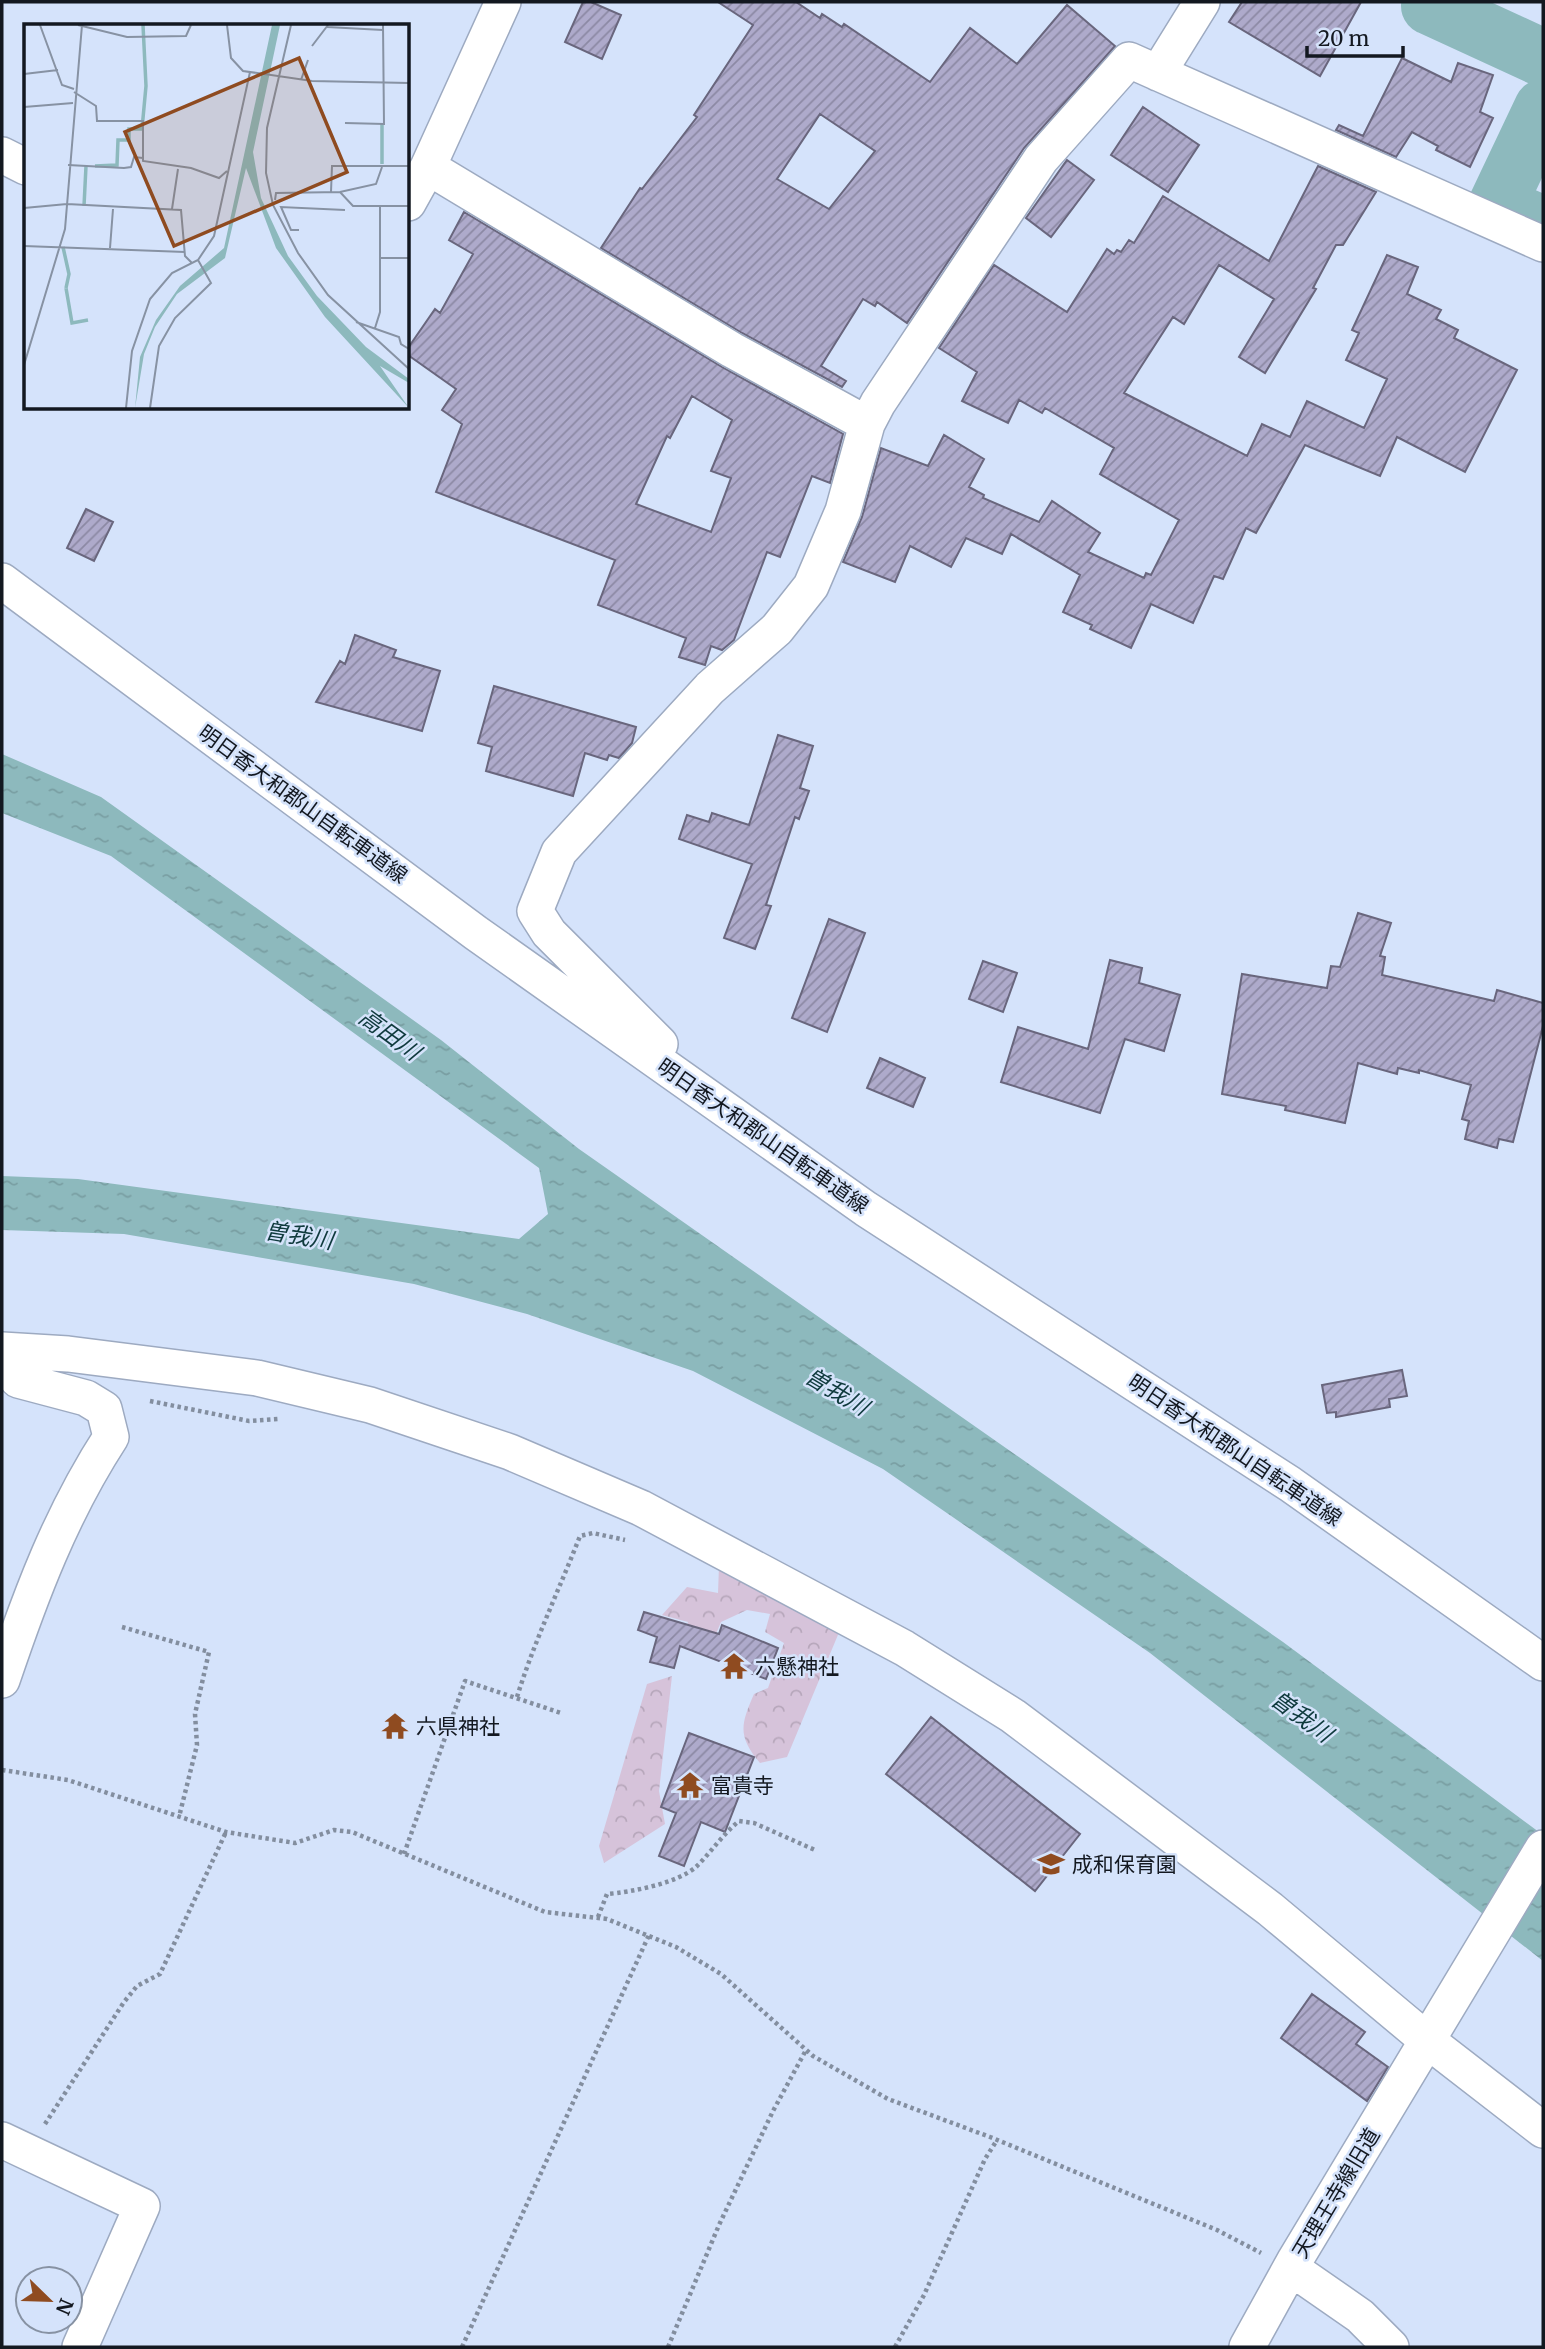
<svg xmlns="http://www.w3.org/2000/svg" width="1545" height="2349" font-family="Merriweather,'Noto Sans JP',serif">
  <defs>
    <pattern id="forest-crowns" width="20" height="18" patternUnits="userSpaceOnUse" patternTransform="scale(1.75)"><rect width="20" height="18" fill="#d6c3da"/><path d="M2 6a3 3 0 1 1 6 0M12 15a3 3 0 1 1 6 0" fill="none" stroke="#b7a7bb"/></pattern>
    <pattern id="water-ripples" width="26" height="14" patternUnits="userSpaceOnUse" patternTransform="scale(1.75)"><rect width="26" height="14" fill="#8db9bd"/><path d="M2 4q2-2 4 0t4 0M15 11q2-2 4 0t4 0" fill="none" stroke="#799ea2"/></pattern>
    <pattern id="building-hatch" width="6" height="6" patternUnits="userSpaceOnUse" patternTransform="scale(1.75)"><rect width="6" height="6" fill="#aeaacb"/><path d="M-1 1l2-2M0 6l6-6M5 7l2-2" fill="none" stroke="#8c89a4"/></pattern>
  </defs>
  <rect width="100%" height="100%" fill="#d5e3fb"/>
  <path fill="url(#forest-crowns)" d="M 719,1566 L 840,1630 L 787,1757 L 760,1763 C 737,1736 741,1724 754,1694 L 768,1688 L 784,1643 L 765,1632 L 770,1614 L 747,1610 L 721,1622 L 713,1641 L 683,1642 L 688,1622 L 662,1615 L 687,1587 L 718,1593 Z
    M 672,1676 L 659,1791 L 665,1824 L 604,1863 L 599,1846 L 647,1684 Z"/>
  <path fill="url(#water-ripples)" d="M 2,754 L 101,797 L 441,1040 L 579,1149 L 1283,1642 L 1543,1835 L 1543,1961 L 1150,1653 L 883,1469 L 693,1371 L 527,1314 L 414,1284 L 124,1234 L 2,1230 L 2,1176 L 78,1179 L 519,1239 L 548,1214 L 539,1168 L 111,856 L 2,813 Z"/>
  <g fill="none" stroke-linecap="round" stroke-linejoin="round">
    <path stroke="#8db9bd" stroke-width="58" d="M 1432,2 L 1430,6 L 1543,58
      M 1543,108 L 1497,205 L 1543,225"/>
  </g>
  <path fill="url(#building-hatch)" stroke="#69667d" stroke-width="2" fill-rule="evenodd" d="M 583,2 L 591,2 L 621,15 L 602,59 L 565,42 Z
    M 718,2 L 796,2 L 820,18 L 822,14 L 842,27 L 844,24 L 930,82 L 970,28 L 1017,64 L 1067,5 L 1115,46 L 1024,148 L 907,323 L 877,302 L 875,306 L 863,299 L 821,366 L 846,381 L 842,387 L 742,333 L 601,248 L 640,188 L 642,189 L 697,117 L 694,115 L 753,25 ZM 820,114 L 875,151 L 829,209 L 777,179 Z
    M 1242,2 L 1361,2 L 1320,76 L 1229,22 Z
    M 1402,58 L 1451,82 L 1458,63 L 1493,75 L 1480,112 L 1493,118 L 1470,167 L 1436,150 L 1438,146 L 1412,132 L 1396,157 L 1336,130 L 1339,125 L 1363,136 Z
    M 1143,107 L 1199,145 L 1168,192 L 1111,155 Z
    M 1067,160 L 1094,180 L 1051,237 L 1026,218 Z
    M 1318,166 L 1376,192 L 1343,245 L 1336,245 L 1313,288 L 1316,289 L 1265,373 L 1239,357 L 1274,299 L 1219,265 L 1184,324 L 1173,317 L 1124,393 L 1247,456 L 1262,424 L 1290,437 L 1307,401 L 1364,428 L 1387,379 L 1346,360 L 1359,333 L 1352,330 L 1387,255 L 1418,267 L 1407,294 L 1441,310 L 1436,319 L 1458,330 L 1454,338 L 1517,370 L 1465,472 L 1397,437 L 1380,476 L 1305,445 L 1256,533 L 1246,528 L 1223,579 L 1214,576 L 1193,623 L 1151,604 L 1131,648 L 1090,629 L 1092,625 L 1063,612 L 1080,575 L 1011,534 L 1002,554 L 966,538 L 951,567 L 910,546 L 895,582 L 843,562 L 862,517 L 881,448 L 928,466 L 944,435 L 984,459 L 969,487 L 984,495 L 983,498 L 1039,522 L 1052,501 L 1100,533 L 1088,552 L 1144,578 L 1146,573 L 1151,575 L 1179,520 L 1100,474 L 1114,448 L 1045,408 L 1042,413 L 1019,400 L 1008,423 L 962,401 L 977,372 L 939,348 L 994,265 L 1067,312 L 1107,249 L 1114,254 L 1117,250 L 1121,252 L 1129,240 L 1134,243 L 1163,196 L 1269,261 Z
    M 464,212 L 722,367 L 843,434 L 830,483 L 812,476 L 780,557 L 767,552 L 734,640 L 722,650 L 711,646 L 705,665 L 679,657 L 686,638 L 598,605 L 615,560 L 436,492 L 462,424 L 442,410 L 456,389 L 408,355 L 408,348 L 435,309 L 440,313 L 473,254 L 449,240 ZM 692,396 L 732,420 L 711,471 L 731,478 L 711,532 L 636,504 L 667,436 L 670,438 Z
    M 86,509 L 113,522 L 94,561 L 67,548 Z
    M 355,635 L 396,650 L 393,657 L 440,671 L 422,731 L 316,702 L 340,661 L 345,664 Z
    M 494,686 L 636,727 L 632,743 L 619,758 L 609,755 L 607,760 L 585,753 L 573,796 L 486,771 L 492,747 L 478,743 Z
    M 778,735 L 813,746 L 800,788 L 809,791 L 799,819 L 795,817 L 766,905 L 771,906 L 755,949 L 724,938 L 752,864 L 679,839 L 687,815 L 709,822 L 712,813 L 749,825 Z
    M 1358,913 L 1391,923 L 1380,956 L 1385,957 L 1382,975 L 1494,1001 L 1497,990 L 1543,1003 L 1543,1026 L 1513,1142 L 1499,1139 L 1497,1148 L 1465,1139 L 1469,1121 L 1462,1119 L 1471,1085 L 1419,1070 L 1419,1073 L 1398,1068 L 1397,1074 L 1358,1063 L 1345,1123 L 1285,1110 L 1286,1106 L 1222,1094 L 1242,974 L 1327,988 L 1331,966 L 1340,967 Z
    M 829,919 L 865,933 L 827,1032 L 792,1018 Z
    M 1110,960 L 1142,968 L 1139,983 L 1180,995 L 1164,1051 L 1125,1039 L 1100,1113 L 1001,1082 L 1018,1027 L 1088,1049 Z
    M 983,961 L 1017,973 L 1003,1012 L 969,999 Z
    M 880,1058 L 925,1078 L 913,1107 L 867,1088 Z
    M 1402,1370 L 1407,1396 L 1389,1399 L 1390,1407 L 1336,1417 L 1336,1412 L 1327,1413 L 1322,1385 Z
    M 644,1612 L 719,1634 L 722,1625 L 778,1648 L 766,1679 L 680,1646 L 674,1668 L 650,1662 L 657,1637 L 638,1630 Z
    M 931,1717 L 1080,1834 L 1035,1891 L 886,1774 Z
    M 689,1733 L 754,1757 L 725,1832 L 701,1822 L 684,1866 L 659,1856 L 676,1813 L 661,1807 Z
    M 1312,1994 L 1365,2032 L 1356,2044 L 1388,2067 L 1367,2101 L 1281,2038 Z"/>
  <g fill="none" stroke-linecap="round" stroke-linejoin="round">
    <defs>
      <path id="street" d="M 1158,73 L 1202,2
        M 2,155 L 26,167
        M 428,167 L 732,350 L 867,424
        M 408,203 L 428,167 L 503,2
        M 2,581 L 476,933 L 866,1209 L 1290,1484 L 1543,1663
        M 660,1044 L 549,933 L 535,911 L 559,852 L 710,688 L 777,629 L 811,586 L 843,511 L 867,424 L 878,403 L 1041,159 L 1129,60 L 1543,244
        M 2,1350 L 68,1354 L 257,1378 L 370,1405 L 510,1452 L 641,1508 L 904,1648 L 1013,1716 L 1270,1909 L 1428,2041 L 1543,2130
        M 2,1362 L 18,1380 L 86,1398 L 104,1409 L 111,1437 C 61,1514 31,1594 2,1680
        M 2,2140 L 142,2206 L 80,2347
        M 1291,2268 L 1360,2316 L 1391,2347
        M 1247,2347 L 1295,2260 L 1543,1848"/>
    </defs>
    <use href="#street" stroke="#9daac1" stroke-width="38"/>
    <path stroke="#838e9f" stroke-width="4.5" stroke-dasharray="3.5 3.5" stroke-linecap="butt" d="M 150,1401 L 249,1421 L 279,1419
      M 122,1627 L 209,1652 L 195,1714 L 197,1745 L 179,1817
      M 517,1697 C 534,1642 559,1590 580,1536 L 593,1533 L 625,1540
      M 2,1770 L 68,1780 L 226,1832 L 295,1843 L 334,1830 L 352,1832 L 545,1912 L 607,1919 L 676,1947 L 721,1974 L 813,2056 L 888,2099 L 990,2137 L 1217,2230 L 1261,2253
      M 404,1854 L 465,1681 L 561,1713
      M 598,1917 L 607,1894 C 632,1892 679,1883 697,1866 C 712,1851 723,1834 739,1821 L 754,1823 L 815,1850
      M 45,2124 L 124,2002 L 137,1986 L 160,1974 L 226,1832
      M 462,2347 L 649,1935
      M 668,2347 L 719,2225 L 773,2111 L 806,2050
      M 895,2347 L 924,2295 L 985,2159 L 997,2140"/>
    <use href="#street" stroke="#fff" stroke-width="35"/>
  </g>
  <defs>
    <symbol id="temple-bare" viewBox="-9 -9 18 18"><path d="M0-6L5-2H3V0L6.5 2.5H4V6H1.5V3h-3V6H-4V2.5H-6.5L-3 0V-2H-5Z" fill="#8f4b20" stroke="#d5e3fb" stroke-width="2.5" paint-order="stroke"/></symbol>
    <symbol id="school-bare" viewBox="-9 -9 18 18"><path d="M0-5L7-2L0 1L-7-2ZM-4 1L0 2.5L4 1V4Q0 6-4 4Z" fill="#8f4b20" stroke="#d5e3fb" stroke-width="2.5" paint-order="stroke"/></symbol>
  </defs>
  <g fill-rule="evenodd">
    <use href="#temple-bare" x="715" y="1647" width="38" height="38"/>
    <use href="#temple-bare" x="376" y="1707" width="38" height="38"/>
    <use href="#temple-bare" x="671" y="1766" width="38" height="38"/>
    <use href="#school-bare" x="1032" y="1845" width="38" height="38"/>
  </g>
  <g text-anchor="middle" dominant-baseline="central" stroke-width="5" stroke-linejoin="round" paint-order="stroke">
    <g font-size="21" fill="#131820" stroke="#d5e3fb">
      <text transform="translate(303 804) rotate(36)">明日香大和郡山自転車道線</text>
      <text transform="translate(763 1136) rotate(35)">明日香大和郡山自転車道線</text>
      <text transform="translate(1235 1450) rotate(34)">明日香大和郡山自転車道線</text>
      <text transform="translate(1336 2193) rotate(-59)">天理王寺線旧道</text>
    </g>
    <g font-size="21" fill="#131820" stroke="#d5e3fb" text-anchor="start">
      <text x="755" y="1666">六懸神社</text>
      <text x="416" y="1726">六県神社</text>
      <text x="711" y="1785">富貴寺</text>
      <text x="1072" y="1864">成和保育園</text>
    </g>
    <g font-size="23" font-style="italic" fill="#0f3a3d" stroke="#d5e3fb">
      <text transform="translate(390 1034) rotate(36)">高田川</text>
      <text transform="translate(299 1235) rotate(9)">曽我川</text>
      <text transform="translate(837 1391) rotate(31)">曽我川</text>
      <text transform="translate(1302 1716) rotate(36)">曽我川</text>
    </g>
  </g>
  <g transform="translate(24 24)">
    <rect width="385" height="385" fill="#d5e3fb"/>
    <path d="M 248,1 L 256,1 L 229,128 L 237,174 L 264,232 L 293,272 L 342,323 L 385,355 L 385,359 L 356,342 L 385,384 L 301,293 L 252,224 L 222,144 L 201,234 L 153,270 L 131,303 L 120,330 L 111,384 L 116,333 L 132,296 L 156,262 L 200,224 Z" fill="#8db9bd"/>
    <path fill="none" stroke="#8db9bd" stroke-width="3.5" d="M 358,140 L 358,99M 71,142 L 93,141 L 94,116 L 105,116 L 105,105 L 118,105 L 122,62 L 119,1M 60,182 L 62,142M 39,223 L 45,250 L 42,264M 42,264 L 48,299 L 64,296"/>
    <path fill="none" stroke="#8792a3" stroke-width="2" d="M 16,1 L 38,61 L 50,65M 54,1 L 103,13 L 162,12 L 167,1M 203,1 L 207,34 L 219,47 L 288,57 L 385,59M 267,1 L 243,104 L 242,149 L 249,181 L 274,229 L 304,271 L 385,345M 303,3 L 359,6M 288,22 L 304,1M 0,50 L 34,46M 277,56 L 284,36M 50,68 L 72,82 L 73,97 L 119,97 L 119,137 L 167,144 L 195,154 L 203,147M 0,83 L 49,79M 321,99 L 360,100 L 359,1M 44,141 L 100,144 L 107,143 L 110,133 L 119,134M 307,168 L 308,142 L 385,142M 316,168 L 329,182 L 385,182M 251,176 L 252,169 L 316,168 L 352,160 L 358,143M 0,184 L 43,180 L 157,186 L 161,232 L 168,239M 148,185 L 154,145M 275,206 L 267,206 L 257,183 L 321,186M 0,222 L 161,228M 86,224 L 89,185M 356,234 L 385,234M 332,298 L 375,313 L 377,320 L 385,325M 351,304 L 356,288 L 356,183M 0,341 L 41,205 L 58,1M 102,384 L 108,327 L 126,275 L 148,249 L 174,236 L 190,212 L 226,48M 126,384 L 135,322 L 151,294 L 187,259 L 174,236"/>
    <path fill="#8f4b20" fill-opacity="0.15" stroke="#8f4b20" stroke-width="3.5" d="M 275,34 L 323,148 L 150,222 L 101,108 Z"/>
    <rect width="385" height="385" fill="none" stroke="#131820" stroke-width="3.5"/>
  </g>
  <rect width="1545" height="2349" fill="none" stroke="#131820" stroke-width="7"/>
  <g transform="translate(49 2300) rotate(113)"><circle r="33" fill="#d5e3fb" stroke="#8792a3" stroke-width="2"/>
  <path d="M0-5L12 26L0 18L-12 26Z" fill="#8f4b20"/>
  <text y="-10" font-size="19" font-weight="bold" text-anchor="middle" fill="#131820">N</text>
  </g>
  <path d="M1307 46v10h96v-10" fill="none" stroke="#131820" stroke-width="3.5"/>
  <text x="1318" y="46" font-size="21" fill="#131820" stroke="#d5e3fb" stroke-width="5" paint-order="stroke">20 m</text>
</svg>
